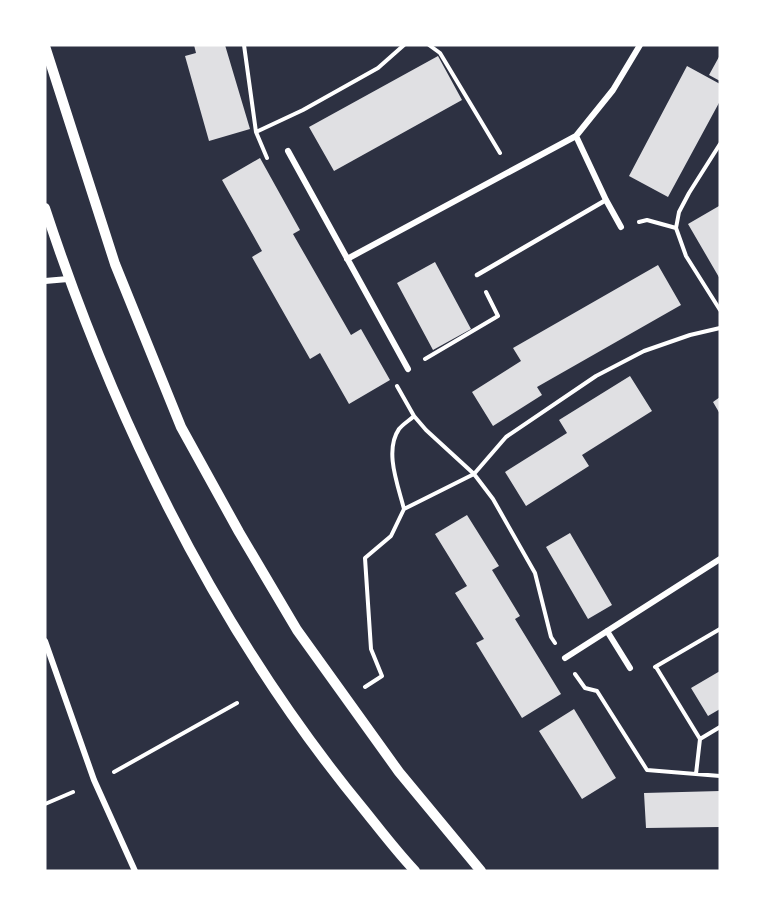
<svg xmlns="http://www.w3.org/2000/svg" width="765" height="916" font-family="Arial,sans-serif">
  <rect width="100%" height="100%" fill="#2d3142"/>
  <path fill="#e0e0e3" d="M 194,45 L 225,45 L 250,129 L 209,141 L 185,56 L 196,53 Z
    M 720,55 L 720,81 L 709,75 Z
    M 438,56 L 462,100 L 334,171 L 309,127 Z
    M 687,66 L 720,84 L 720,101 L 668,197 L 629,176 Z
    M 260,158 L 300,230 L 293,234 L 351,335 L 361,329 L 390,380 L 349,404 L 320,353 L 310,359 L 252,257 L 262,251 L 222,180 Z
    M 719,206 L 720,207 L 720,279 L 688,224 Z
    M 435,262 L 471,329 L 433,350 L 397,283 Z
    M 658,265 L 681,305 L 537,387 L 542,395 L 493,426 L 472,392 L 521,361 L 513,348 Z
    M 630,376 L 652,411 L 582,455 L 589,466 L 526,506 L 505,472 L 567,433 L 559,420 Z
    M 720,397 L 720,414 L 713,402 Z
    M 467,515 L 499,566 L 492,570 L 520,616 L 515,619 L 561,694 L 522,718 L 476,643 L 484,639 L 455,593 L 467,586 L 435,534 Z
    M 570,533 L 612,605 L 588,619 L 546,547 Z
    M 720,671 L 720,709 L 708,716 L 691,688 Z
    M 574,709 L 616,778 L 582,799 L 539,731 Z
    M 720,791 L 720,827 L 646,828 L 644,793 Z"/>
  <g fill="none" stroke-linecap="round" stroke-linejoin="round">
    <path stroke="#fff" stroke-width="4" d="M 244,45 L 256,132 L 267,158
      M 429,45 L 440,53 L 500,153
      M 256,132 L 303,110 L 378,68 L 404,45
      M 720,144 L 689,193 L 679,212 L 676,228 L 686,256 L 720,310
      M 639,222 L 647,220 L 676,228
      M 425,359 L 498,316 L 486,292
      M 397,386 L 414,416 L 426,430 L 474,474 L 493,499 L 535,573 L 551,637 L 555,643
      M 404,509 C 398,485 384,451 399,429 C 403,424 410,420 414,416
      M 655,667 L 720,629
      M 656,667 L 700,739 L 720,727
      M 575,674 L 585,688 L 597,691 L 647,770 L 720,776
      M 365,687 L 382,676 L 371,649 L 365,558 L 391,536 L 404,509 L 474,474 L 506,437 L 596,376 L 644,351 L 690,335 L 720,328
      M 114,772 L 237,703
      M 696,774 L 700,739
      M 45,804 L 73,792"/>
    <path stroke="#fff" stroke-width="4.5" d="M 477,275 L 606,200"/>
    <path stroke="#fff" stroke-width="6" d="M 576,136 L 606,200 L 621,227
      M 288,151 L 408,369
      M 347,259 L 576,136 L 613,90 L 640,45
      M 45,281 L 68,279
      M 607,631 L 630,668
      M 45,641 L 94,780 L 135,871
      M 565,658 L 720,559"/>
    <path stroke="#fff" stroke-width="10" d="M 45,46 L 115,264 L 181,427 L 239,532 L 297,630 L 399,772 L 481,871
      M 45,208 C 117,427 218,633 365,811 C 381,831 397,852 415,871"/>
  </g>
  <rect width="765" height="916" fill="none" stroke="#ffffff" stroke-width="93"/>
</svg>
